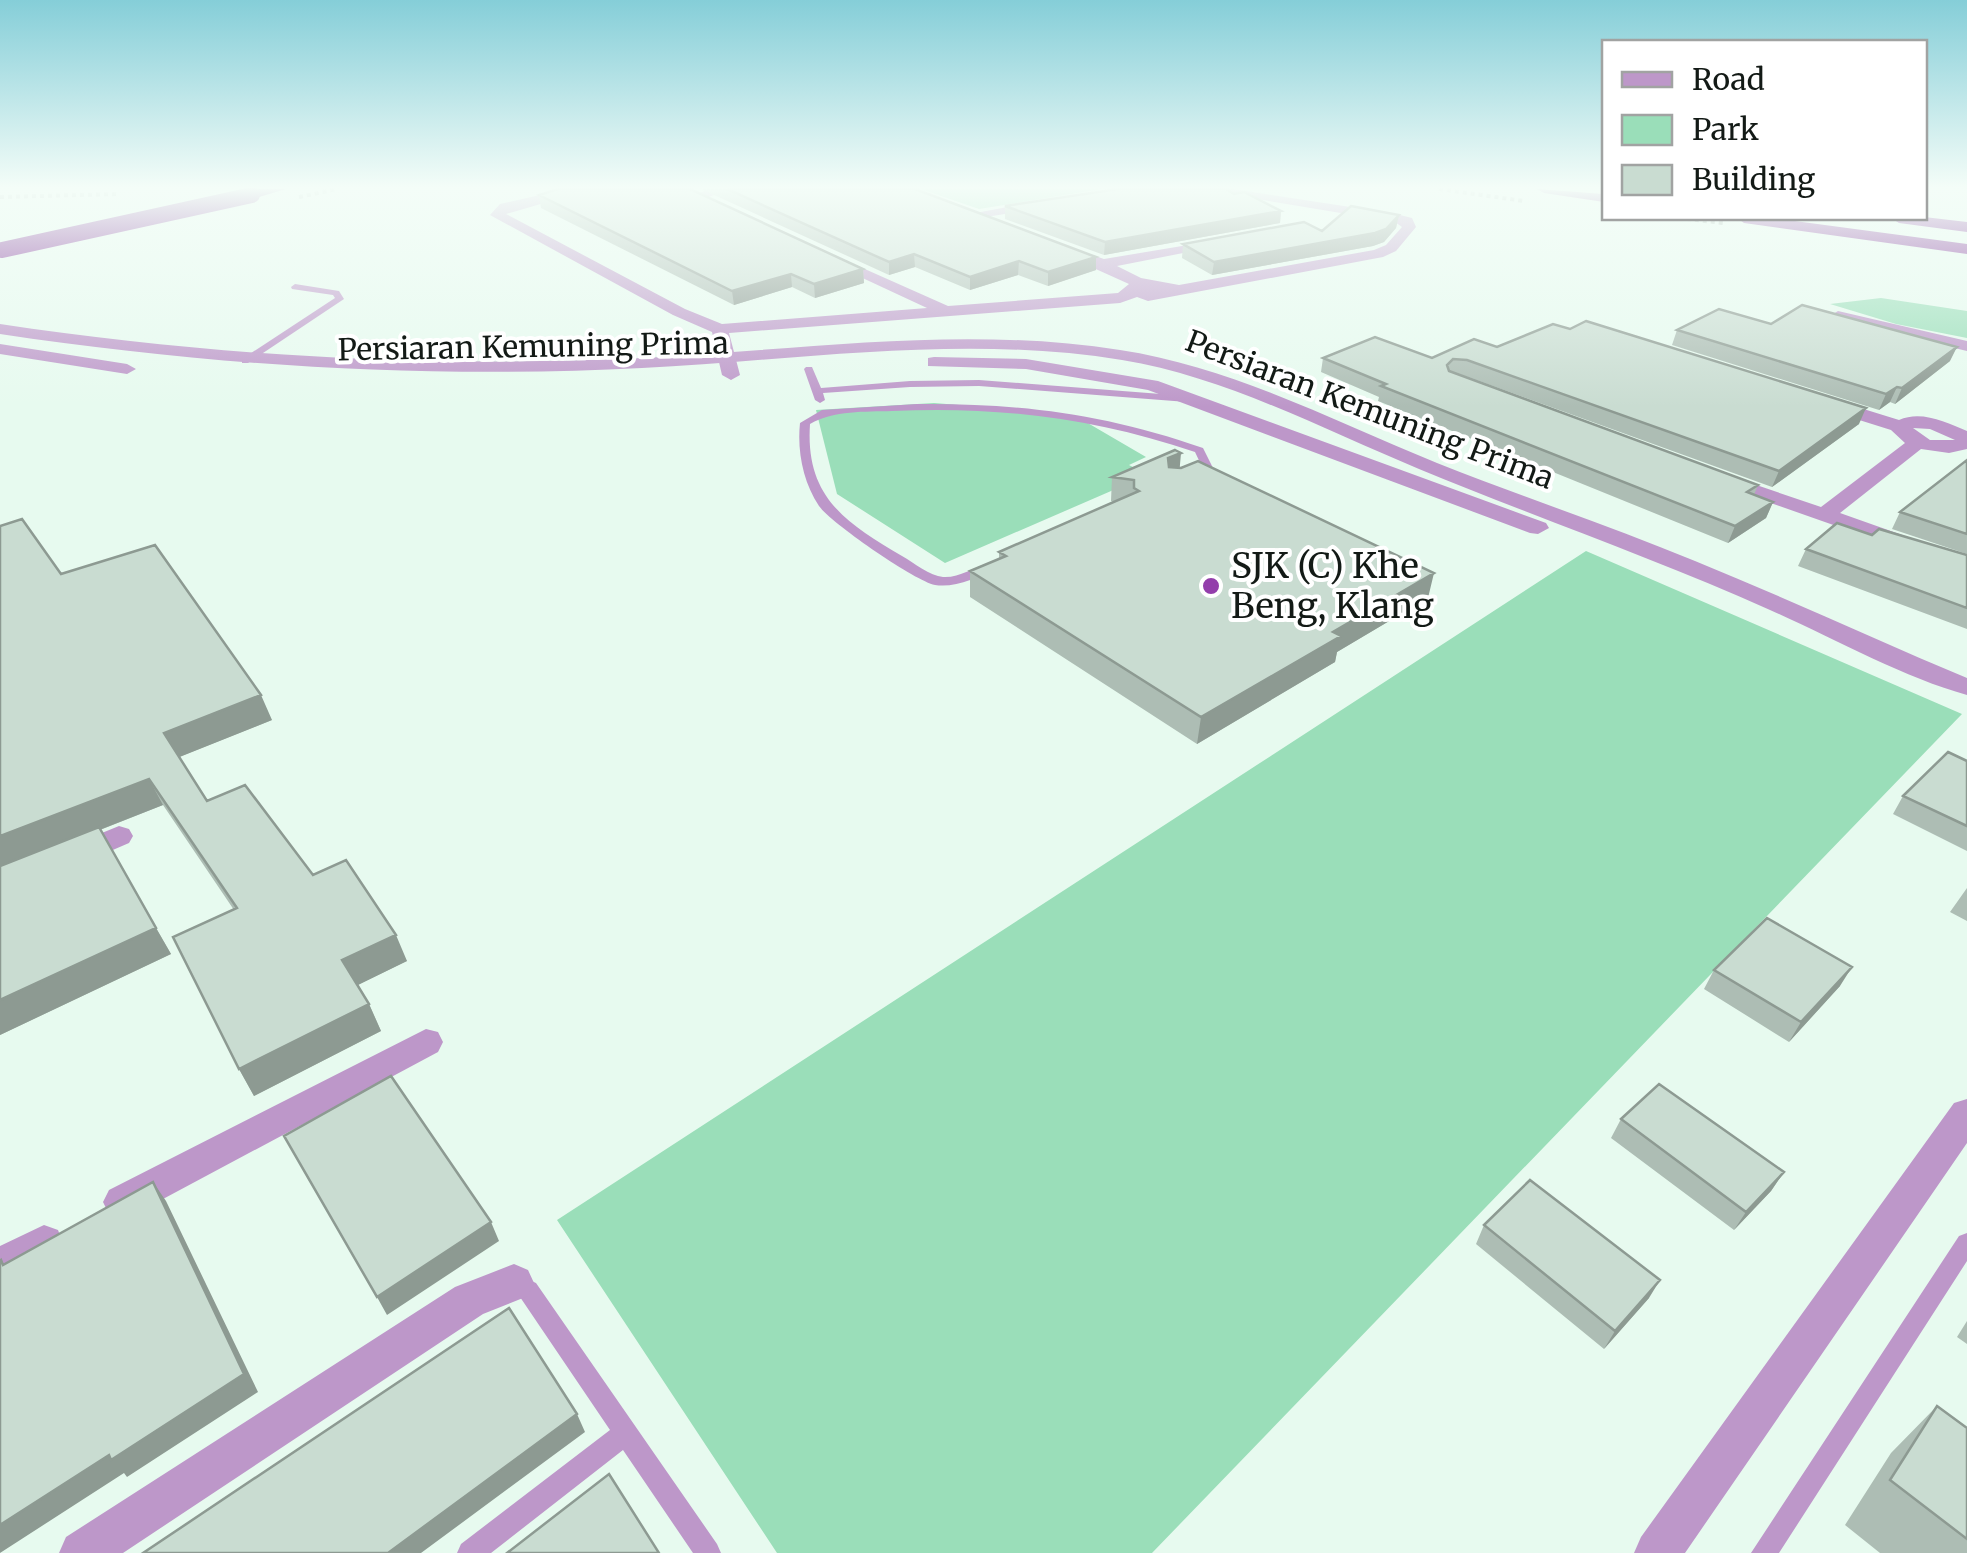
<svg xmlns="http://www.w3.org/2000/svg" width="1967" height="1553" font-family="Merriweather,serif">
  <rect width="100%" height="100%" fill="#e7faef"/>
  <path fill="#9adeb9" d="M 921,189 L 1102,189 L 979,209 Z
    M 1881,298 L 1967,311 L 1967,338 L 1896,324 L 1830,304 Z
    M 934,403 L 1032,411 L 1086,422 L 1146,457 L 1129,465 L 1148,475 L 945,563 L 837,494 L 816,410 Z
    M 1586,551 L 1962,714 L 1152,1553 L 777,1553 L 557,1220 Z"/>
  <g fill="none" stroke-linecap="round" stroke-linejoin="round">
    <path stroke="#98a79f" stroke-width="4" stroke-dasharray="4 4" stroke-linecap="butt" d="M 1439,189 L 1524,201
      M 0,197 L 118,194
      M 299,197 L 337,189
      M 1679,218 L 1723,223"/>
    <path fill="#bd97c9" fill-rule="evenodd" d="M 295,284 L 339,291 L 344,299 L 248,363 L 242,363 L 242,359 L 335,298 L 333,295 L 292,289 L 291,287 Z
      M 806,367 L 812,367 L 821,388 L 910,381 L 979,380 L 1187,396 L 1192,399 L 1187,402 L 979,386 L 910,387 L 823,393 L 825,400 L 820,403 L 815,400 L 804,369 Z
      M 917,404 C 1020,403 1105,414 1203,448 L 1215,472 L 1206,477 L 1198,477 L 1198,473 L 1204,471 L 1195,452 C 1094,418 998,406 892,411 C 865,412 834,410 810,424 C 805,497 846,523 902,556 C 914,563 930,576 943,577 C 959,578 973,568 988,563 L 994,567 C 979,578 955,588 935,585 C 915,581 831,523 819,506 C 803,482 797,451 800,423 L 822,410 Z
      M 1967,1233 L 1967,1261 L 1779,1553 L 1751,1553 L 1959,1236 Z
      M 514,1273 L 536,1283 L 717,1544 L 721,1553 L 693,1553 L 623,1450 L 491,1553 L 457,1553 L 461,1544 L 610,1430 L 520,1297 L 506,1290 L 503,1283 L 506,1276 Z"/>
    <path fill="#bd97c9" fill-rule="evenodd" d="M 566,189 L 592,189 L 506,214 L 685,309 L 722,324 L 927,308 L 826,261 L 824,258 L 831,254 L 948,306 L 1118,293 L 1129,284 L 1058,252 L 1058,246 L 1063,245 L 1104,259 L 1224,239 L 1224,245 L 1117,266 L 1141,278 L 1179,285 L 1374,250 L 1386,245 L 1402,227 L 1395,222 L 1197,189 L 1233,189 L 1396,214 L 1412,218 L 1416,227 L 1396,251 L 1383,257 L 1148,301 L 1137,297 L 1120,303 L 729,333 L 740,375 L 731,380 L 722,375 L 712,332 L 673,315 L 490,215 L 500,204 Z
      M 710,189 L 733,189 L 696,201 L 689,197 Z
      M 1040,201 L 1045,202 L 1045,208 L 972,219 L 965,215 Z
      M 1838,311 L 1967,341 L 1967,351 L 1832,319 L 1830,316 Z
      M 1828,398 L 1899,420 C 1921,410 1946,422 1967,431 L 1967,449 L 1949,453 L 1921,449 L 1840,513 L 1967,558 L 1967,572 L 1714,483 L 1714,475 L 1721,473 L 1821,507 L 1905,443 L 1891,430 L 1821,408 L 1819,404 ZM 1913,428 L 1930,429 L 1955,440 L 1930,440 Z
      M 119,826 L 129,829 L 133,836 L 129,843 L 85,862 L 65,862 L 60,855 L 65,848 Z
      M 426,1029 L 438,1032 L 443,1042 L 438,1052 L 135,1214 L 122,1219 L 109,1214 L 103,1202 L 109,1190 Z
      M 1967,1099 L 1967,1143 L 1685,1553 L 1634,1553 L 1641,1537 L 1954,1103 Z
      M 44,1225 L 58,1230 L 63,1243 L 58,1256 L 0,1284 L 0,1246 Z
      M 514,1264 L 528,1270 L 534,1283 L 528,1296 L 483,1314 L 123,1553 L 59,1553 L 66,1537 L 455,1287 Z"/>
    <path fill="#bd97c9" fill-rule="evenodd" d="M 0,324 C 213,356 426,368 641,358 C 801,350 961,325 1120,350 C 1232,367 1333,421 1437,463 C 1523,497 1610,526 1695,561 C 1786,598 1876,640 1967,678 L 1967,695 C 1904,678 1831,637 1770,610 C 1654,558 1535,517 1419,469 C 1322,429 1226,377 1122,360 C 963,334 801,360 642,368 C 427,379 213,366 0,334 Z
      M 0,344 L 127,364 L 136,369 L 127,374 L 0,354 Z
      M 934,357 L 1026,359 L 1158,381 L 1546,523 L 1549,528 L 1538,534 L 1530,533 L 1148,390 L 1026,369 L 928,366 L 928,358 Z"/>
    <path fill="#782090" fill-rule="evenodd" d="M 257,189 L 286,189 L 252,199 L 245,195 Z
      M 1537,189 L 1604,194 L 1604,202 L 1544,193 Z
      M 1924,217 L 1967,222 L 1967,232 L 1899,223 L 1891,218 Z
      M 1737,218 L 1773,218 L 1967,244 L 1967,254 L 1744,223 Z"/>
    <path stroke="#782090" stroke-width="16" d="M 2,250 L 252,195"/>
  </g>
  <path fill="#adbdb4" d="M 701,189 L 915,189 L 1096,270 L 1048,286 L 1018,275 L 970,290 L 915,267 L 889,275 Z
    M 1234,194 L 1281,211 L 1280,223 L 1104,255 L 1005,219 L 1005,206 Z
    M 539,195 L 863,269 L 864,283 L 815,298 L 792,287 L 734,305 L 541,208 Z
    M 1399,215 L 1396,228 L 1384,242 L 1373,246 L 1212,275 L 1182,258 L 1183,244 L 1322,231 Z
    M 1771,324 L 1950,361 L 1895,404 L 1890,402 L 1879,410 L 1672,345 L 1677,330 Z
    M 1497,347 L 1859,424 L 1772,487 L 1460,374 L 1758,485 L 1754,495 L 1773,502 L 1766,518 L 1728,543 L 1378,401 L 1379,397 L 1321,372 L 1323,358 L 1432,358 Z
    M 1967,460 L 1967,554 L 1892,529 L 1900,512 Z
    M 1179,467 L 1428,598 L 1337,652 L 1335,662 L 1197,744 L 970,597 L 970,571 L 999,559 L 999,552 L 1114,502 L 1111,501 L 1112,477 Z
    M 1872,535 L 1967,555 L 1967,629 L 1798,566 L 1806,549 Z
    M 61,574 L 272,720 L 179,757 L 207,801 L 313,875 L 407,961 L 357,985 L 369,1004 L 381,1031 L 254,1096 L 239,1069 L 234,910 L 163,805 L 100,830 L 171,954 L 0,1035 Z
    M 1967,761 L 1967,851 L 1893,814 L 1903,796 Z
    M 1967,888 L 1967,921 L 1950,912 Z
    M 1714,970 L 1840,986 L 1789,1042 L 1704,989 Z
    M 1621,1119 L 1784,1172 L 1771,1191 L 1734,1230 L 1611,1138 Z
    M 1484,1225 L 1649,1298 L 1604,1349 L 1476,1244 Z
    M 1967,1321 L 1967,1344 L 1957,1337 Z
    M 1937,1406 L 1967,1428 L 1967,1553 L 1880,1553 L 1845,1525 L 1891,1453 Z"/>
  <path fill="#8d9a92" d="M 1281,211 L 1280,223 L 1104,255 L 1105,242 Z
    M 1399,215 L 1396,228 L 1384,242 L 1373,246 L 1212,275 L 1214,262 Z
    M 914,254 L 915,267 L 889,275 L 889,262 Z
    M 1096,257 L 1096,270 L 1048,286 L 1048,272 Z
    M 1019,261 L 1018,275 L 970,290 L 970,277 Z
    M 863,269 L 864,283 L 815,298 L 814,284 Z
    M 791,274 L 792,287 L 734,305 L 732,291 Z
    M 1957,347 L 1950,361 L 1895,404 L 1902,388 Z
    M 1897,387 L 1890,402 L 1879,410 L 1886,394 Z
    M 1866,408 L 1859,424 L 1772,487 L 1779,471 Z
    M 1181,453 L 1179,476 L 1166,482 L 1168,458 Z
    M 1773,502 L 1766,518 L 1728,543 L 1735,526 Z
    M 1434,573 L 1428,598 L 1337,652 L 1335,662 L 1197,744 L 1201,717 L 1333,632 Z
    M 261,695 L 272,720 L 177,758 L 164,733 Z
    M 149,779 L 163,805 L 0,869 L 0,836 Z
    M 156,928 L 171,954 L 0,1035 L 0,1000 Z
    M 396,935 L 407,961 L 354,987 L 342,960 Z
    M 1852,967 L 1840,986 L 1789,1042 L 1801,1022 Z
    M 369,1004 L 381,1031 L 254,1096 L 239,1069 Z
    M 1784,1172 L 1771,1191 L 1734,1230 L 1746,1212 Z
    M 153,1182 L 166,1201 L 258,1392 L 127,1477 L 124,1473 L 0,1553 L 0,1525 Z
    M 491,1222 L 499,1241 L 387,1315 L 377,1297 Z
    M 1660,1280 L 1649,1298 L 1604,1349 L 1615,1331 Z
    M 577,1414 L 585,1432 L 421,1553 L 388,1553 Z"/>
  <path fill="#c9dcd1" stroke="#8d9a92" stroke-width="2.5" d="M 558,189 L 690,189 L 863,269 L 814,284 L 791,274 L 732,291 L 539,195 Z
    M 727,189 L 915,189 L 1096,257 L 1048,272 L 1019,261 L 970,277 L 914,254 L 889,262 Z
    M 1118,189 L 1226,189 L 1234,194 L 1244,192 L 1281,211 L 1105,242 L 1005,206 Z
    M 1351,206 L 1399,215 L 1386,229 L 1375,233 L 1214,262 L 1183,244 L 1304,222 L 1322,231 Z
    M 1802,305 L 1957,347 L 1902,388 L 1897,387 L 1886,394 L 1677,330 L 1719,309 L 1771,324 Z
    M 1586,321 L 1866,408 L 1779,471 L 1467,360 L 1453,359 L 1447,365 L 1449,371 L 1758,485 L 1747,492 L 1773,502 L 1735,526 L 1381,386 L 1386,384 L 1323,358 L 1375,337 L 1432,358 L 1474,339 L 1497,347 L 1553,324 L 1570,329 Z
    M 1175,450 L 1181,453 L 1168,458 L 1169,467 L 1181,468 L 1198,461 L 1434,573 L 1333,632 L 1341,636 L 1201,717 L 970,571 L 1006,556 L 999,552 L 1139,491 L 1134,488 L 1134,480 L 1112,477 Z
    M 1967,460 L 1967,534 L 1900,512 Z
    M 22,519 L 61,574 L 155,545 L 261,695 L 164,733 L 207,801 L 245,785 L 313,875 L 346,860 L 396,935 L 342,960 L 369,1004 L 239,1069 L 173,937 L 237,908 L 149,779 L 0,836 L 0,526 Z
    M 1837,523 L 1872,535 L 1879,529 L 1967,555 L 1967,608 L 1806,549 Z
    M 1948,752 L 1967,761 L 1967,826 L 1903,796 Z
    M 99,827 L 156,928 L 0,1000 L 0,866 Z
    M 1767,918 L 1852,967 L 1801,1022 L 1714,970 Z
    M 391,1076 L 491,1222 L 377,1297 L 284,1136 Z
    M 1659,1084 L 1784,1172 L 1746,1212 L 1621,1119 Z
    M 1530,1180 L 1660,1280 L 1615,1331 L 1484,1225 Z
    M 153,1182 L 244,1374 L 111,1460 L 109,1455 L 0,1525 L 0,1261 L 1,1260 L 3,1265 Z
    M 509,1308 L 577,1414 L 388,1553 L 143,1553 Z
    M 1937,1406 L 1967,1428 L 1967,1539 L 1890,1480 Z
    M 609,1474 L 659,1553 L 507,1553 Z"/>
  <linearGradient id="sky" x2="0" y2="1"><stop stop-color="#85ced8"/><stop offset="0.46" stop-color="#f4fdf8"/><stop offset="1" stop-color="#f4fdf8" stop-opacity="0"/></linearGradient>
  <rect width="1967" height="407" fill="url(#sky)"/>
  <circle fill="#933eab" stroke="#fff" stroke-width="4" cx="1211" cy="586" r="10"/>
  <g text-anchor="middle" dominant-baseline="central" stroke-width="8" stroke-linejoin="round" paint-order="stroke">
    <g font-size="30" fill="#131a16" stroke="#fff">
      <text transform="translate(533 346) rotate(-1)">Persiaran Kemuning Prima</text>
      <text transform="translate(1370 409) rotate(21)">Persiaran Kemuning Prima</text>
    </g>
    <g font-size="35" fill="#131a16" stroke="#fff" text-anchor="start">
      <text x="1231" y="566">SJK (C) Khe<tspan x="1231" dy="40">Beng, Klang</tspan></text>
    </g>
  </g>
  <rect x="1602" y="40" width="325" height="180" fill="#ffffff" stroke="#a1a3a2" stroke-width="2.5"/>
  <rect x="1622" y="72" width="50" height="15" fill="#bd97c9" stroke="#a1a3a2" stroke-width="2.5"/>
  <text x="1692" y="90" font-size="30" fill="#131a16">Road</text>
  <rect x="1622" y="115" width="50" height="30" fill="#9adeb9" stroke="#a1a3a2" stroke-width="2.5"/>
  <text x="1692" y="140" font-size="30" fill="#131a16">Park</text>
  <rect x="1622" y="165" width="50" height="30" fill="#c9dcd1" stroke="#a1a3a2" stroke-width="2.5"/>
  <text x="1692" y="190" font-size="30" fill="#131a16">Building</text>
</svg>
